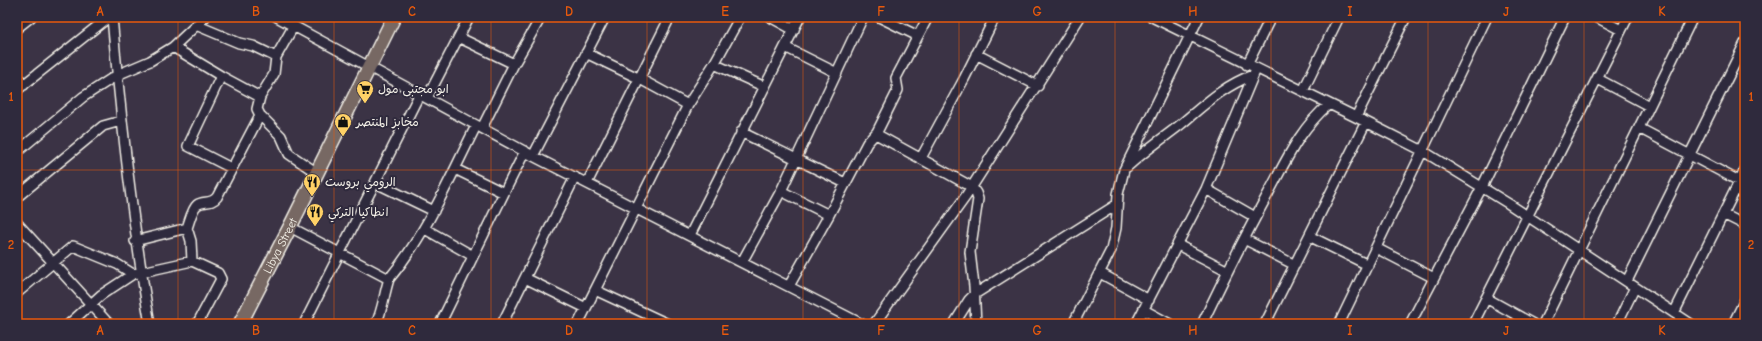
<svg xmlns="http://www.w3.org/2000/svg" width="1762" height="341" font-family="'Comic Neue','Playpen Sans Arabic',sans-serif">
  <rect width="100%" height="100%" fill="#3b3345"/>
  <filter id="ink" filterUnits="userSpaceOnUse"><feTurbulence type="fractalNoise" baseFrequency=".025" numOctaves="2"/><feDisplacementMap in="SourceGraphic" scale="8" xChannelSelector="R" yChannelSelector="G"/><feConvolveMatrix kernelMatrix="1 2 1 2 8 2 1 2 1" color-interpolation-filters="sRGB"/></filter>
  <g filter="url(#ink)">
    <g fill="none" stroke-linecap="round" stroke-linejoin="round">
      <defs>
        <path id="minor" d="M 112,17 C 121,120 132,222 150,324
          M 277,17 L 533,156 L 862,324
          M 770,17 L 794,30
          M 879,17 L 918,36
          M 1152,17 L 1366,122 L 1423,151 L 1509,204 L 1691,324
          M 1596,17 L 1621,30
          M 196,25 L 239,43 L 253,46 L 276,57
          M 293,27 L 276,57 L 274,74 L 260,97 L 257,109 L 260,115 L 281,136 L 289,154 L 317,173
          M 17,28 L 31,17
          M 460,38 L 514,64
          M 173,47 L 221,76 L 260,97
          M 785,47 L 837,73
          M 586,53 L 640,79 L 688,105
          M 976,54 L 1038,86
          M 714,64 L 765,87
          M 1247,65 L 1271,17
          M 17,76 L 24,85
          M 221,76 L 188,146 L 231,168
          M 1598,79 L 1649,106
          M 17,90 L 109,17
          M 1303,91 L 1339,17
          M 427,98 L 469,17
          M 1356,117 L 1406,17
          M 482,128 L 514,64 L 541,17
          M 1639,128 L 1739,181
          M 741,132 L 845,183
          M 876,134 L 972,187 L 976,193 L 978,199 L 970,252 L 974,286 L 976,324
          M 17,152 L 83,97 L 117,75 L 150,61 L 173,47 L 205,17
          M 533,156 L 605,17
          M 921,158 L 964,79 L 995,17
          M 1127,167 C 1144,151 1162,139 1180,125 C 1204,105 1223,86 1253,75
          M 455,169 L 504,193 L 525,151
          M 376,183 L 434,211
          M 587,183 L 670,17
          M 1206,189 L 1255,217
          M 781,191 L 829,215
          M 17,197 L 103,126 L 121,121
          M 1723,214 L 1745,225
          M 17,223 L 109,324
          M 290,227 L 389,279 C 384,294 383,309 376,324
          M 425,229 L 473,256
          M 690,235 L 800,17
          M 1309,236 L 1368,265
          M 1244,239 L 1295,265
          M 135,241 L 187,228
          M 1178,245 L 1228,271
          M 1376,248 L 1434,278
          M 192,261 L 191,241 L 187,228 C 189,223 192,209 197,205 C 203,200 211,205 217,197 L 260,115
          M 742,262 L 781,191 L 863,17
          M 1100,273 L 1149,300
          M 525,278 L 586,308
          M 389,279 C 427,233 450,178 476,126
          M 1627,281 L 1745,43
          M 789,286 L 829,215 L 867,143 L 877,132 L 898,90 L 896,78 L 928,17
          M 595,290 L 668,324
          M 17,293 L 73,246 L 117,264 L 133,274 L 192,261 L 218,273 L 221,279 L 197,324
          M 1486,298 L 1533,324
          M 1144,310 L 1170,324
          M 1674,313 L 1745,170
          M 69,324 L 101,295 L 133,274
          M 304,324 L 419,95
          M 440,324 L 504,193
          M 502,324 L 575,177
          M 578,324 L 688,105 L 714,64 L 740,17
          M 874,324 L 966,196 L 1080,17
          M 954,324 L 969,300 L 975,294 L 1116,205
          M 1073,324 L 1111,250 L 1116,228 L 1118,194 L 1124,170 L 1199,17
          M 1136,324 L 1206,189 L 1256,69
          M 1202,324 C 1223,280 1245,236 1268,194 C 1287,159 1299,130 1329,104
          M 1265,324 L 1366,122
          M 1339,324 L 1487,17
          M 1410,324 L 1482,187 L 1565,17
          M 1473,324 L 1628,17
          M 1543,324 L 1693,17
          M 1617,324 L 1635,287
          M 1733,324 L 1745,300"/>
        <g id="highway">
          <path id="s1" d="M 240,324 L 290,227 L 394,17"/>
        </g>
      </defs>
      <use href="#minor" stroke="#f4f1e8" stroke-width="12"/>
      <use href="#highway" stroke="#f4f1e8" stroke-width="16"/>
      <use href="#minor" stroke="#2f2a3d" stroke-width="9"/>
      <use href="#highway" stroke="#776864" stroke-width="13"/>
    </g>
  </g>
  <path fill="none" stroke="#e8590c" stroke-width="1" stroke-opacity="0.55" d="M 178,17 L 178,324M 334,17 L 334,324M 491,17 L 491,324M 647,17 L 647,324M 803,17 L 803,324M 959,17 L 959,324M 1115,17 L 1115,324M 1271,17 L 1271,324M 1428,17 L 1428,324M 1584,17 L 1584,324M 17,170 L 1745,170"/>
  <defs>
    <symbol id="supermarket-pin" viewBox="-11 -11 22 30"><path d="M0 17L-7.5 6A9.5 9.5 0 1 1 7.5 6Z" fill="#ffd166" stroke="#2f2a3d"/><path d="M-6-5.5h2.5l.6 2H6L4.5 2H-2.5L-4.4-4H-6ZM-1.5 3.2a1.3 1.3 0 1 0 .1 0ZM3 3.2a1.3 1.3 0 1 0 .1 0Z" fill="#111"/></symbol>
    <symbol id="shop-pin" viewBox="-11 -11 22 30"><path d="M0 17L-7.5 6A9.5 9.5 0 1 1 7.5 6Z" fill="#ffd166" stroke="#2f2a3d"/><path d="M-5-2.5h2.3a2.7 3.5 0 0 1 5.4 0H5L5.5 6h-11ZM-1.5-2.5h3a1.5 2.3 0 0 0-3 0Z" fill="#111"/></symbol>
    <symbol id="restaurant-pin" viewBox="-11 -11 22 30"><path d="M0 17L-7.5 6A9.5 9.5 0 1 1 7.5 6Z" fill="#ffd166" stroke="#2f2a3d"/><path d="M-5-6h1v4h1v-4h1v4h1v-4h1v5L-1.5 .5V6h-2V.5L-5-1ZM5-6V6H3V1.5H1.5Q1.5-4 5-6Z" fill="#111"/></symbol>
  </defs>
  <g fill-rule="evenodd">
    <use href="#supermarket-pin" x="355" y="79" width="20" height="27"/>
    <use href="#shop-pin" x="333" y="112" width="20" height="27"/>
    <use href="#restaurant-pin" x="302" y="172" width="20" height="27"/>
    <use href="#restaurant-pin" x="305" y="202" width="20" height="27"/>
  </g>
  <g text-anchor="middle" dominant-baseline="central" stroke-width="4" stroke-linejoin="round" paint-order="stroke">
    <g font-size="12" fill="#f4f1e8" stroke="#2f2a3d" text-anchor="start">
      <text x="378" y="89">ابو مجتبى مول</text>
      <text x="356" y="122">مخابز المنتصر</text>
      <text x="325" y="182">الرومي بروست</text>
      <text x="328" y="212">انطاكيا التركي</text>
    </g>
    <g font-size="12" fill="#f4f1e8" stroke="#2f2a3d">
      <text stroke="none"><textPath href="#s1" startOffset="88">Libya Street</textPath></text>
    </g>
  </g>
  <rect width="1762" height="341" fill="none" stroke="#2f2a3d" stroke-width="44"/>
  <rect x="22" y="22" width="1718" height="297" fill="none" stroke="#e8590c" stroke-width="1.5"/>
  <g font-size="13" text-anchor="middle" font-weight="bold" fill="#e8590c">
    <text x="100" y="16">A</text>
    <text x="256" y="16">B</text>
    <text x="412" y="16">C</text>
    <text x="569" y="16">D</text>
    <text x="725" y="16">E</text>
    <text x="881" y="16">F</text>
    <text x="1037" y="16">G</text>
    <text x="1193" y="16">H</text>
    <text x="1350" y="16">I</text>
    <text x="1506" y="16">J</text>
    <text x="1662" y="16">K</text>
    <text x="11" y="101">1</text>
    <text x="1751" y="101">1</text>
    <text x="11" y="249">2</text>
    <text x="1751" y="249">2</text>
    <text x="100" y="335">A</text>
    <text x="256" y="335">B</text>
    <text x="412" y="335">C</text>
    <text x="569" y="335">D</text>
    <text x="725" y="335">E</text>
    <text x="881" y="335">F</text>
    <text x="1037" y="335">G</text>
    <text x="1193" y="335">H</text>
    <text x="1350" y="335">I</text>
    <text x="1506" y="335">J</text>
    <text x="1662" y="335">K</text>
  </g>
</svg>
